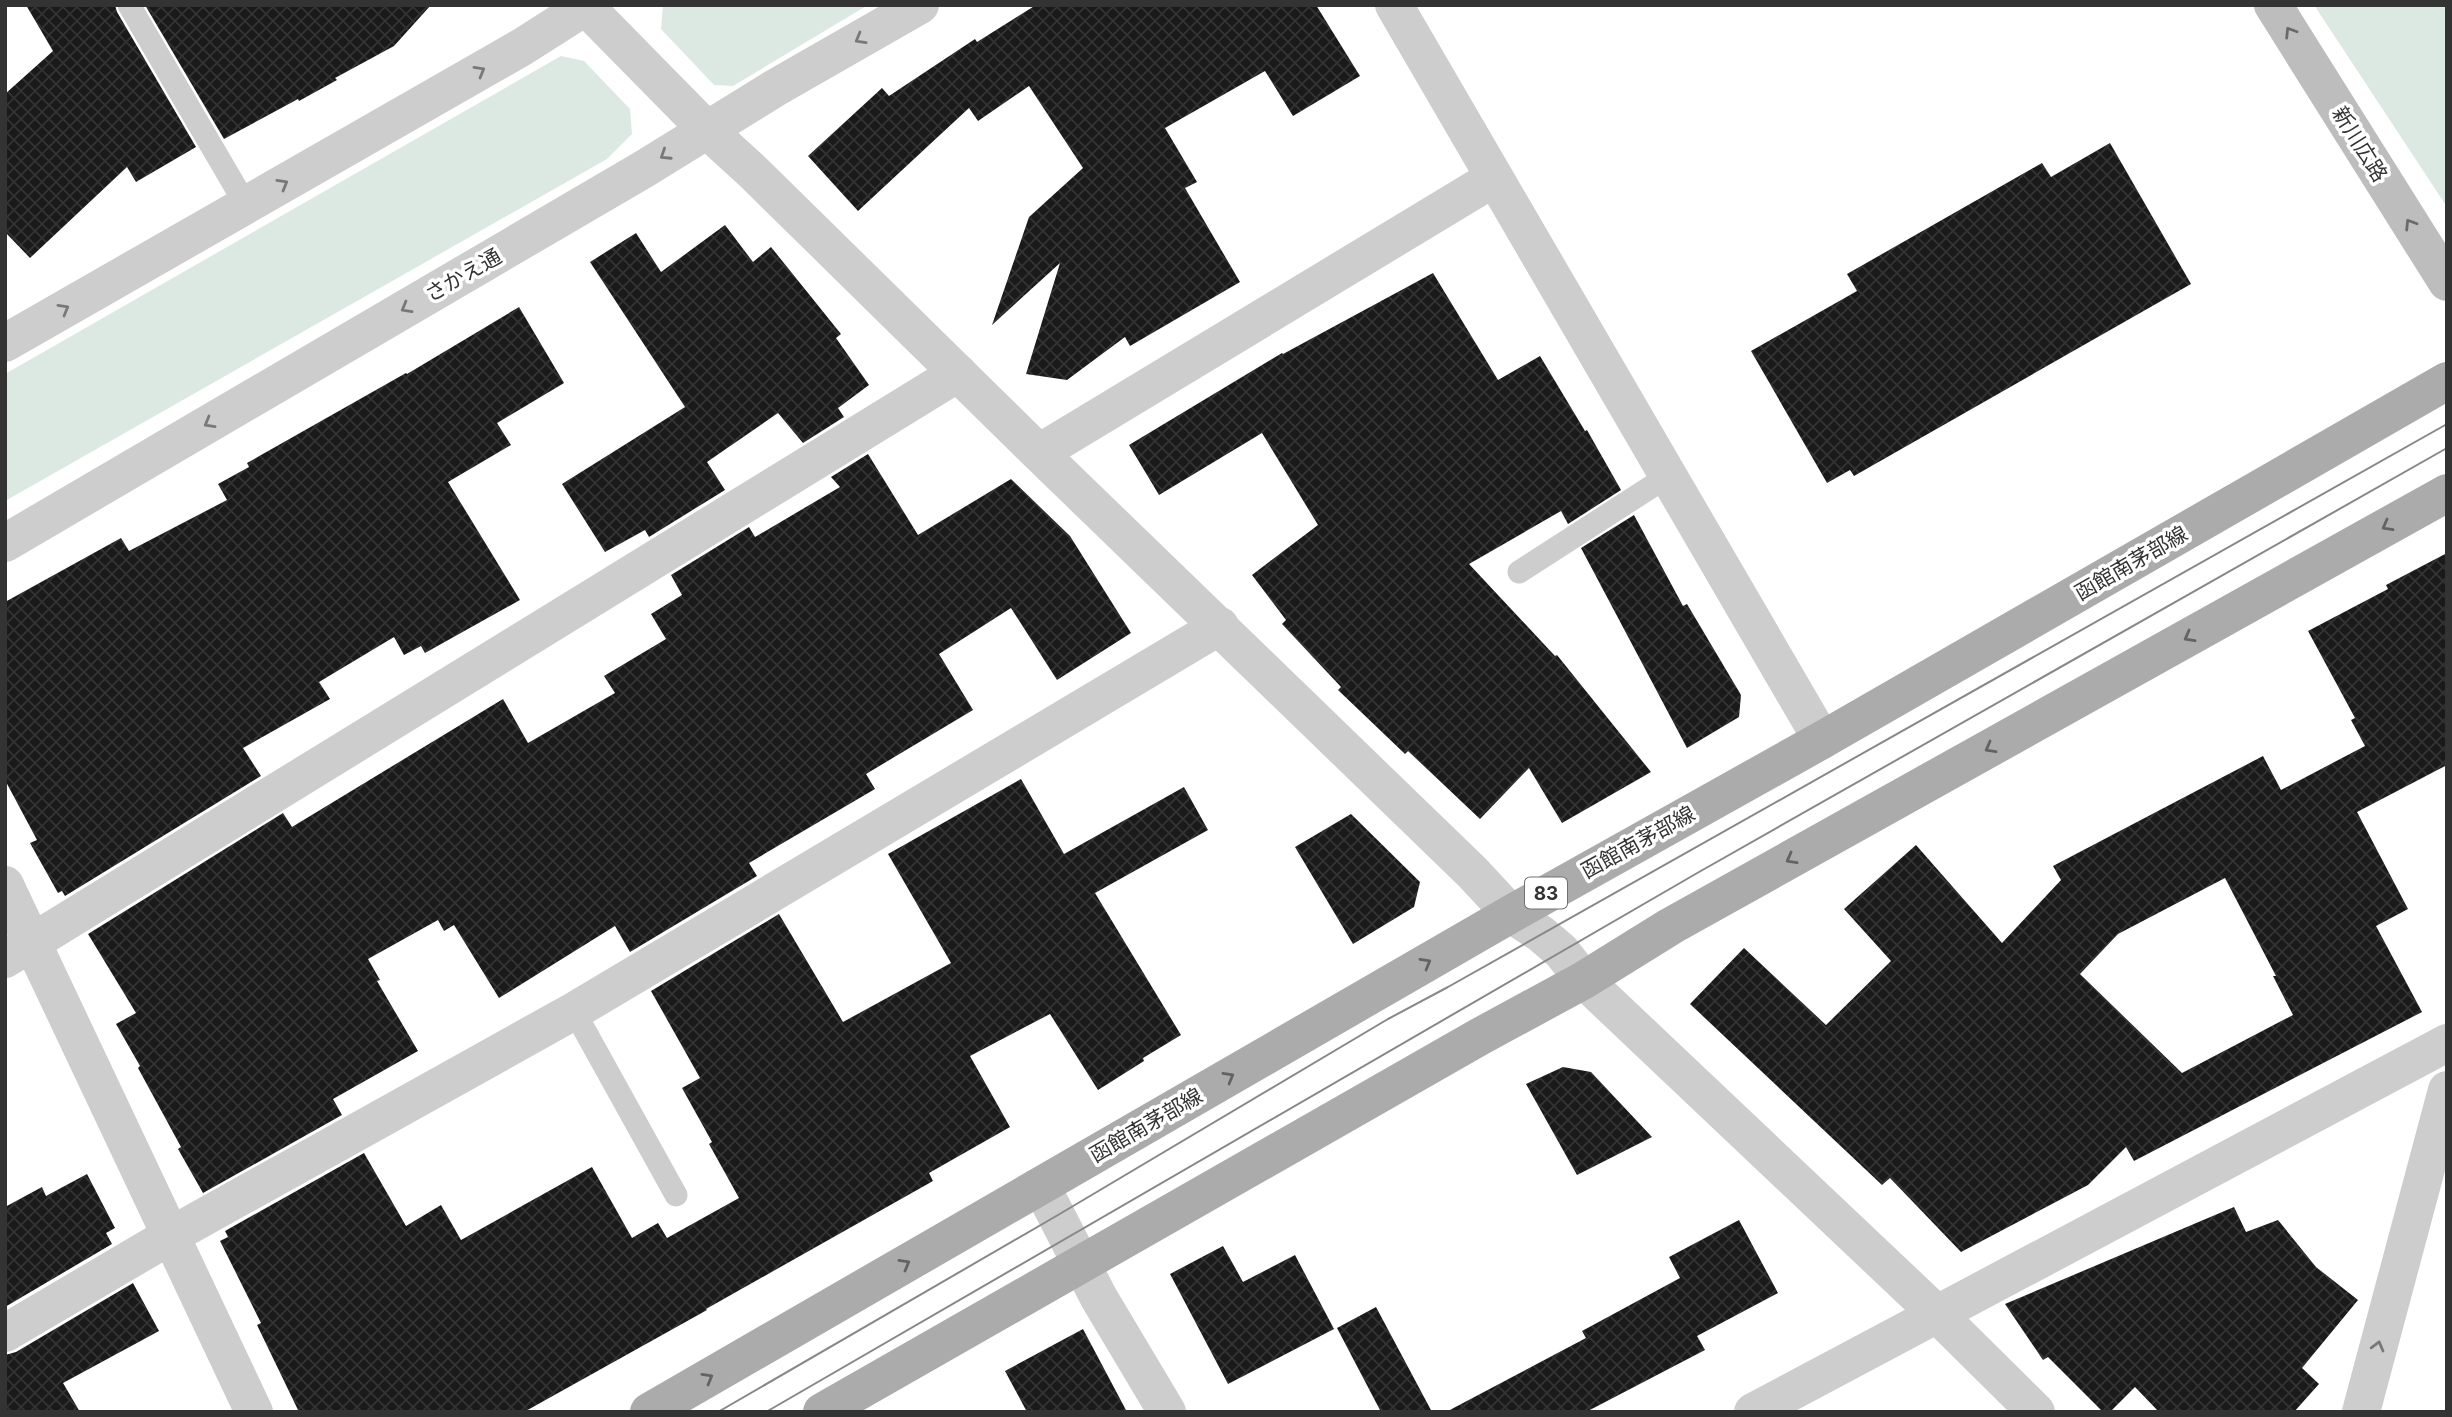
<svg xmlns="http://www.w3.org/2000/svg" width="2452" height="1417" font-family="Inter,'Noto Sans JP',sans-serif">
  <defs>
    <pattern id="building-cross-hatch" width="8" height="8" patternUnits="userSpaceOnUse" patternTransform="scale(1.75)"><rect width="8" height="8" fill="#1a1a1a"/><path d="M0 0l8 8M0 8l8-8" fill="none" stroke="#333"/></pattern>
  </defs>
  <rect width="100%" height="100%" fill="#fff"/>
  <path fill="#dce9e3" d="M 663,5 L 868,5 L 733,86 L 714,85 L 661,29 Z
    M 2314,5 L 2447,5 L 2447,207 Z
    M 561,56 L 584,61 L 630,109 L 632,134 L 607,159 L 5,501 L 5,374 Z"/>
  <path fill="url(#building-cross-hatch)" fill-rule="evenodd" d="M 26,5 L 115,5 L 117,12 L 196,147 L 136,182 L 127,167 L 30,258 L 5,232 L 5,94 L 53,51 Z
    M 145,5 L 431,5 L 394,46 L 335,78 L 337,80 L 299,101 L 298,99 L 224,139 Z
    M 1036,5 L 1316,5 L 1360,76 L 1293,116 L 1265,71 L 1165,128 L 1197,182 L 1185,188 L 1240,282 L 1130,346 L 1125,337 L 1067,380 L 1026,374 L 1060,263 L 992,325 L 1029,217 L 1083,168 L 1029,86 L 978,121 L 969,108 L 858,211 L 808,156 L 882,88 L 889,96 L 975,39 L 977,42 Z
    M 2110,143 L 2191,284 L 1854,476 L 1850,470 L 1827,483 L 1751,351 L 1857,291 L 1847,274 L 2042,163 L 2051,177 Z
    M 725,225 L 753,262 L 771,247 L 841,334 L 836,338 L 869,385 L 838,408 L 844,417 L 803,443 L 778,413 L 707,462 L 725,490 L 649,537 L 645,530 L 605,552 L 562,484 L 685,407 L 590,262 L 636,233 L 661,272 Z
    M 1433,273 L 1498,380 L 1540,356 L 1585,431 L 1587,430 L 1621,490 L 1568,524 L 1561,511 L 1469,564 L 1555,656 L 1557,655 L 1651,772 L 1562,823 L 1529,768 L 1480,819 L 1408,751 L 1405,754 L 1338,690 L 1341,687 L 1282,624 L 1286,620 L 1252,575 L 1318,525 L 1262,433 L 1159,495 L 1129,445 L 1282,353 L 1283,354 Z
    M 519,307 L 564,383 L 497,423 L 511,445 L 448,482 L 520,600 L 425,653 L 421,646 L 404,655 L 394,637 L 319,682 L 330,699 L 243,748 L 261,776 L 65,896 L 62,891 L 58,893 L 30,843 L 37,840 L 5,780 L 5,602 L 121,538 L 129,551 L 227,500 L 218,484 L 249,467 L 247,463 L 406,373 L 407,374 Z
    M 868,454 L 918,535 L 1011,479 L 1070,536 L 1131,633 L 1057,680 L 1011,608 L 939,654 L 973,710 L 866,774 L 875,789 L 749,863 L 757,876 L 630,952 L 615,926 L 499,998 L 454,925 L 444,931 L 438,920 L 368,959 L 380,980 L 377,981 L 418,1051 L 333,1099 L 342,1115 L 203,1193 L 178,1149 L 181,1147 L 138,1068 L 140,1066 L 116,1024 L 136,1013 L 88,934 L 283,813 L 292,827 L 503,699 L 528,743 L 615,693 L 604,676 L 666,639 L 651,614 L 682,595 L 671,575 L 749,527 L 755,537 L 840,487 L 831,477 Z
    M 1634,515 L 1683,606 L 1687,604 L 1741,695 L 1739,717 L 1687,748 L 1581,548 Z
    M 2447,553 L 2447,765 L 2357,812 L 2408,909 L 2376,926 L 2422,1012 L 2134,1161 L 2126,1147 L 2088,1185 L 1961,1252 L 1890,1178 L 1882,1185 L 1690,1004 L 1744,948 L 1826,1025 L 1891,961 L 1844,909 L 1916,845 L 2002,943 L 2061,880 L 2053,866 L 2263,756 L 2281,790 L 2365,746 L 2351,720 L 2355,718 L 2308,631 L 2388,589 L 2386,585 ZM 2225,878 L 2276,976 L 2273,976 L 2293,1015 L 2182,1073 L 2080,974 L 2118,934 Z
    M 1021,779 L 1064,854 L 1184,787 L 1208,830 L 1095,893 L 1181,1035 L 1143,1058 L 1144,1061 L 1098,1090 L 1050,1014 L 970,1056 L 1010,1127 L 929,1173 L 933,1181 L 706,1309 L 707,1310 L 524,1412 L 299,1412 L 257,1325 L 261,1323 L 220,1241 L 228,1237 L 225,1231 L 364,1153 L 406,1226 L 441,1205 L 461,1240 L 592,1167 L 632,1238 L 658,1223 L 667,1238 L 739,1198 L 709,1144 L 712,1142 L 682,1088 L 700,1078 L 651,991 L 779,914 L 843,1022 L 951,963 L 888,854 Z
    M 1351,814 L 1420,882 L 1414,907 L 1353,944 L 1295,847 Z
    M 1563,1067 L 1591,1072 L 1652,1137 L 1577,1175 L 1526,1084 Z
    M 87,1174 L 115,1228 L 106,1233 L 112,1244 L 5,1307 L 5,1207 L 42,1187 L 46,1196 Z
    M 2234,1207 L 2246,1232 L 2278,1220 L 2316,1267 L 2358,1300 L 2302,1368 L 2319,1384 L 2294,1412 L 2159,1412 L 2135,1387 L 2110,1412 L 2103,1412 L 2048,1357 L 2043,1360 L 2005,1304 Z
    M 1739,1220 L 1778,1293 L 1697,1336 L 1705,1350 L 1586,1412 L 1446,1412 L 1586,1338 L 1582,1331 L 1680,1278 L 1669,1257 Z
    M 1223,1246 L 1243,1282 L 1295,1255 L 1334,1329 L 1228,1384 L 1170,1274 Z
    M 133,1283 L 159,1331 L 63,1383 L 80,1412 L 5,1412 L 5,1355 L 16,1352 Z
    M 1376,1307 L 1432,1412 L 1381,1412 L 1337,1328 Z
    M 1083,1329 L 1127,1412 L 1027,1412 L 1005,1371 Z"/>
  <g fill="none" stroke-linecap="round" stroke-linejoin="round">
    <path stroke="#cdcdcd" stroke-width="23" d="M 129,5 L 246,205
      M 1519,572 L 1668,476
      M 574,1011 L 676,1195"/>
    <path stroke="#cdcdcd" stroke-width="38" d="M 584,5 L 706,129 L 753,172 L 1039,453 L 1473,873 L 1511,914 L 1541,934 L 1561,951 L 1584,980 L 1938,1315 L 2036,1412
      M 1394,5 L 1822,740
      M 5,343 L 522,47 L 588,5
      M 1039,453 L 1494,178
      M 5,543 L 644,169 L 775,88 L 920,5
      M 5,885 L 254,1412
      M 5,959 L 958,373
      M 1041,1186 L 1099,1298 L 1167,1412
      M 5,1333 L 170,1236 L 574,1011 L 1220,626
      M 1753,1412 L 2447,1043
      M 2361,1412 L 2447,1090"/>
    <path stroke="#bdbdbd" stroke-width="38" d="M 2273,5 L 2447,282"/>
    <path stroke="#ababab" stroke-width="38" d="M 649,1412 L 1511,914 L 1822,740 L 2447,381
      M 822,1412 L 1479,1037 L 1584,980 L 1671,926 L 2447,493"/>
    <path stroke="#888" stroke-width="2" d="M 718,1412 L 1058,1215 L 1388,1019 L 1448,987 L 2447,424
      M 766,1412 L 1699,872 L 2447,448"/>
  </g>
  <defs><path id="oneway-chevron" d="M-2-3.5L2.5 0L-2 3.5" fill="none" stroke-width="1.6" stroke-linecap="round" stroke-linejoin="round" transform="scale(1.75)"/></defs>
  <g stroke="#6a6a6a">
    <use href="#oneway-chevron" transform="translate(2290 32) rotate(-122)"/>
    <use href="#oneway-chevron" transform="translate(2410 224) rotate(-122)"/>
  </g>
  <g stroke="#787878">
    <use href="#oneway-chevron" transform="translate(860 39) rotate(150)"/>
    <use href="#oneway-chevron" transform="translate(480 71) rotate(-30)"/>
    <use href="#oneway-chevron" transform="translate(665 155) rotate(147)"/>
    <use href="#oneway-chevron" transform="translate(283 184) rotate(-30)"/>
    <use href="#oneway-chevron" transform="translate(406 308) rotate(150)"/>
    <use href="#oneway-chevron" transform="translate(64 309) rotate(-30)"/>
    <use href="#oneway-chevron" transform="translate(209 423) rotate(150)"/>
    <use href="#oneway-chevron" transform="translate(2378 1346) rotate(-75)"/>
  </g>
  <g stroke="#636363">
    <use href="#oneway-chevron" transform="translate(2387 526) rotate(151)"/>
    <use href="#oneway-chevron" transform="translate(2189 637) rotate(151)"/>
    <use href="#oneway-chevron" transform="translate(1990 748) rotate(151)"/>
    <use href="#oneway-chevron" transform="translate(1791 859) rotate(151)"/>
    <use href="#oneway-chevron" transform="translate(1426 963) rotate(-30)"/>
    <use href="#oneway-chevron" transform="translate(1229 1077) rotate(-30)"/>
    <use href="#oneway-chevron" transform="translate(905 1264) rotate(-30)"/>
    <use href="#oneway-chevron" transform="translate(708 1378) rotate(-30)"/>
  </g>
  <g text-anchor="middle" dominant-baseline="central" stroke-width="7" stroke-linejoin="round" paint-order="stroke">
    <rect fill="#fff" stroke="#707070" stroke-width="2" x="1525" y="877.5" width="42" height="31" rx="5"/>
    <g font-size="19" font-weight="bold" fill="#333">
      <text x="1546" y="893">83</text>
    </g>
    <g font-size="21" fill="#333" stroke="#fff">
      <text transform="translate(2360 144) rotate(58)">新川広路</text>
      <text transform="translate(463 275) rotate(-30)">さかえ通</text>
      <text transform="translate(2131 563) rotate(-30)">函館南茅部線</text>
      <text transform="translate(1638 842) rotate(-29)">函館南茅部線</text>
      <text transform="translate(1146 1125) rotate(-30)">函館南茅部線</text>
    </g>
  </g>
  <rect width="2452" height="1417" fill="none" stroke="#333333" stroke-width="14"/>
</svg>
